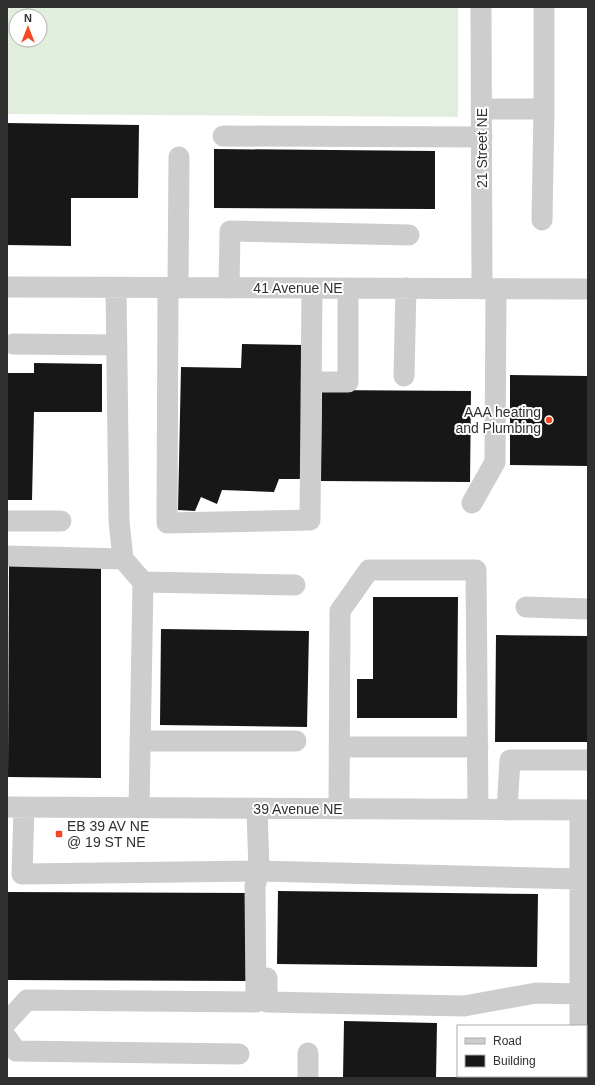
<svg xmlns="http://www.w3.org/2000/svg" width="595" height="1085" font-family="Arial,sans-serif">
  <rect width="100%" height="100%" fill="#fff"/>
  <path fill="#e2eedd" fill-rule="evenodd" d="M 7,7 L 458,7 L 458,117 L 7,114 ZM 16,16 L 40,16 L 40,40 L 16,40 Z"/>
  <path fill="#171717" d="M 7,123 L 139,125 L 138,198 L 71,198 L 71,246 L 7,245 Z
    M 214,149 L 435,151 L 435,209 L 214,208 Z
    M 242,344 L 304,345 L 302,479 L 279,479 L 274,492 L 222,490 L 217,504 L 201,497 L 195,511 L 178,510 L 181,367 L 241,368 Z
    M 34,363 L 102,364 L 102,412 L 34,412 L 32,500 L 7,500 L 7,373 L 34,373 Z
    M 510,375 L 588,376 L 588,466 L 510,465 Z
    M 322,390 L 471,391 L 470,482 L 321,481 Z
    M 9,566 L 101,566 L 101,778 L 8,777 Z
    M 373,597 L 458,597 L 457,718 L 357,718 L 357,679 L 373,679 Z
    M 161,629 L 309,631 L 307,727 L 160,725 Z
    M 496,635 L 588,636 L 588,742 L 495,742 Z
    M 278,891 L 538,894 L 537,967 L 277,964 Z
    M 7,892 L 248,893 L 248,981 L 7,980 Z
    M 344,1021 L 437,1023 L 436,1078 L 343,1078 Z"/>
  <g fill="none" stroke-linecap="round" stroke-linejoin="round">
    <path stroke="#cdcdcd" stroke-width="21" d="M 481,7 L 482,289
      M 481,109 L 544,109 L 542,220
      M 544,109 L 544,7
      M 223,136 L 482,137
      M 7,287 L 588,289
      M 116,288 L 119,521 L 123,559
      M 168,288 L 167,523 L 310,520 L 312,288
      M 178,288 L 179,157
      M 229,288 L 230,231 L 409,235
      M 13,344 L 117,345
      M 404,376 L 406,288
      M 311,382 L 348,382 L 348,288
      M 472,503 L 495,462 L 496,289
      M 7,521 L 61,521
      M 7,556 L 123,559 L 143,582
      M 526,607 L 588,609
      M 140,741 L 296,741
      M 339,747 L 478,747
      M 7,807 L 588,810
      M 24,808 L 22,874 L 259,871 L 580,879
      M 139,808 L 143,582 L 295,585
      M 339,809 L 340,611 L 369,570 L 476,570 L 478,809
      M 507,810 L 510,760 L 588,760
      M 267,978 L 267,1002 L 464,1006 L 536,993 L 580,994
      M 7,1022 L 27,1000 L 256,1002 L 255,886 L 259,871 L 257,809
      M 580,1026 L 580,810
      M 7,1038 L 16,1051 L 239,1054
      M 308,1078 L 308,1053
      M 474,1078 L 474,1076
      M 580,1078 L 580,1076"/>
  </g>
  <g fill="#f44724" stroke="#fff" stroke-width="1.5">
    <circle cx="549" cy="420" r="4"/>
    <rect x="55" y="830" width="8" height="8" rx="2"/>
  </g>
  <g text-anchor="middle" dominant-baseline="central" stroke-width="4" stroke-linejoin="round" paint-order="stroke">
    <g font-size="14" fill="#303030" stroke="#fff">
      <text transform="translate(482 148) rotate(-90)">21 Street NE</text>
      <text x="298" y="288">41 Avenue NE</text>
      <text x="298" y="809">39 Avenue NE</text>
    </g>
    <g font-size="14" fill="#303030" stroke="#fff" text-anchor="end">
      <text x="541" y="412">AAA heating<tspan x="541" dy="16">and Plumbing</tspan></text>
      <text x="67" y="826" text-anchor="start">EB 39 AV NE<tspan x="67" dy="16">@ 19 ST NE</tspan></text>
    </g>
  </g>
  <rect width="595" height="1085" fill="none" stroke="#303030" stroke-width="16"/>
  <rect x="457" y="1025" width="130" height="52" fill="#ffffff" stroke="#acacac"/>
  <rect x="465" y="1038" width="20" height="6" fill="#cdcdcd" stroke="#acacac"/>
  <text x="493" y="1045" font-size="12" fill="#303030">Road</text>
  <rect x="465" y="1055" width="20" height="12" fill="#171717" stroke="#acacac"/>
  <text x="493" y="1065" font-size="12" fill="#303030">Building</text>
  <g transform="translate(28 28)"><circle r="19" fill="#ffffff" stroke="#acacac"/>
  <path d="M0-3L7 15L0 10L-7 15Z" fill="#f44724"/>
  <text y="-6" font-size="11" font-weight="bold" text-anchor="middle" fill="#303030">N</text>
  </g>
</svg>
